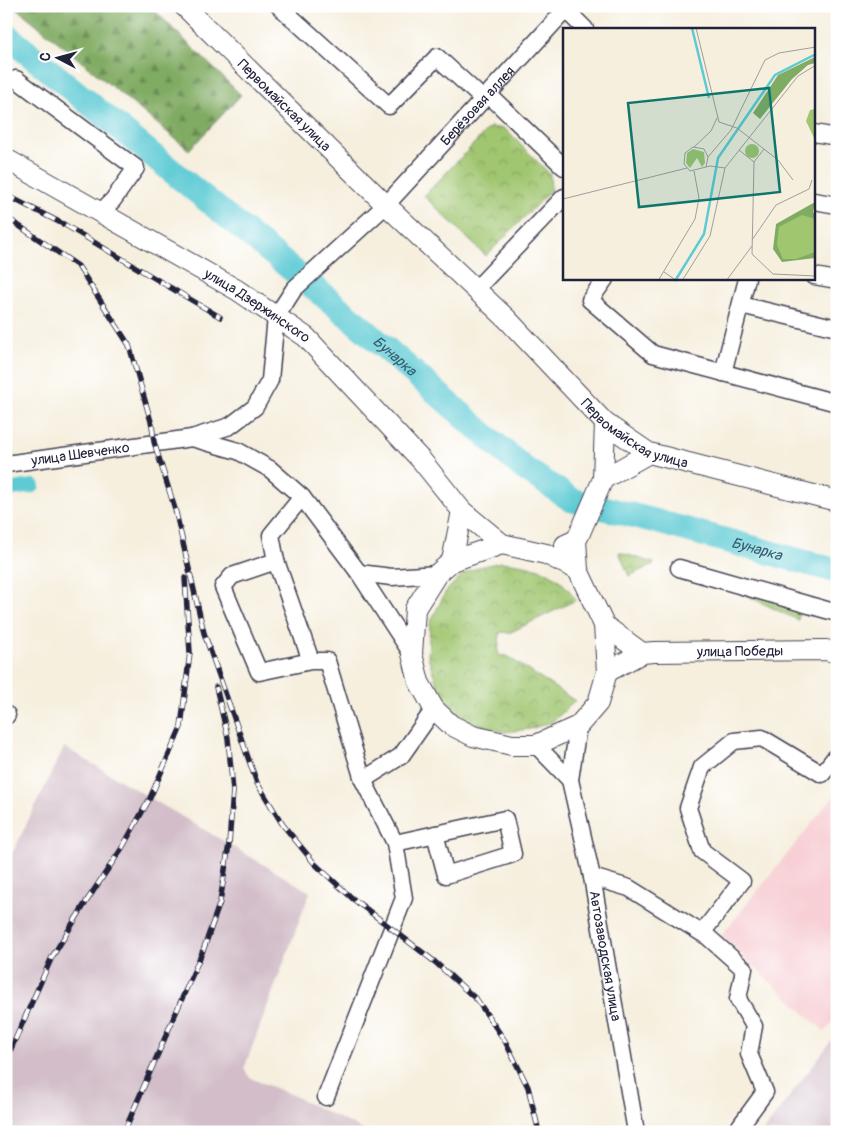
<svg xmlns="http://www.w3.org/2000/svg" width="843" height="1138" font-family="Pangolin,sans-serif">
  <defs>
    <pattern id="forest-firs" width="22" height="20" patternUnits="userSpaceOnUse" patternTransform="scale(1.25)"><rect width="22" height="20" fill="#80ab62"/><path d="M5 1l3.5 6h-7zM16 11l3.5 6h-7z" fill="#688b52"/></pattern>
    <pattern id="park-crowns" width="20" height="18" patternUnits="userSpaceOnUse" patternTransform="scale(1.25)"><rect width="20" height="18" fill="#a0c670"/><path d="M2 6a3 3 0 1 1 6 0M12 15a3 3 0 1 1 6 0" fill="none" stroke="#82a05d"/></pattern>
  </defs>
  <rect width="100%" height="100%" fill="#fff"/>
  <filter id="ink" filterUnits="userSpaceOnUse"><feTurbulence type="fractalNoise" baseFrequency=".02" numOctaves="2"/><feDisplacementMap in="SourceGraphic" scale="10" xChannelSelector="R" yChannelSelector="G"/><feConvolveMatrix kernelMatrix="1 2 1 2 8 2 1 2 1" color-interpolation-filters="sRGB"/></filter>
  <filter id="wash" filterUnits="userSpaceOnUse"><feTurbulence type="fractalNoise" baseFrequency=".0096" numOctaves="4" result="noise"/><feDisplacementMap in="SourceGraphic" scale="20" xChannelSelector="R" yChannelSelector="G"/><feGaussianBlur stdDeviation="1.12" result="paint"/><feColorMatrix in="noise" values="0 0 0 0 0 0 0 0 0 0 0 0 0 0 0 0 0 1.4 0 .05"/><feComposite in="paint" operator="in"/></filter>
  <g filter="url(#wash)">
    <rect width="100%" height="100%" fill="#f6efde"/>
    <path fill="#f7cfd4" d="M 837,792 L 837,1017 L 825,1032 L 721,936 Z"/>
    <path fill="#d2bdc8" d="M 64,747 L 310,892 L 244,1069 L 250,1078 L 290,1094 L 367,1132 L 6,1132 L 6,866 Z
      M 837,1033 L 837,1132 L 763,1132 Z"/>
    <path fill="url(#forest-firs)" stroke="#51664e" d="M 14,6 L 150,6 L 241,95 L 189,150 Z"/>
    <path fill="url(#park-crowns)" stroke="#617456" d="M 490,127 L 505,129 L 550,174 L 551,190 L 486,256 L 424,196 Z
      M 619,552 L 654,563 L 654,564 L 629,576 Z
      M 501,562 C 534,565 557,570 576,600 L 509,633 L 500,632 L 498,655 L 507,656 L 575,701 L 552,722 L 530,729 L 504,732 L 477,724 L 454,712 L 439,690 L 428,657 L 430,623 L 446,591 L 462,575 L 479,567 Z"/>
    <path fill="#a0c670" stroke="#617456" d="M 733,589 L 800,606 L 798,620 Z"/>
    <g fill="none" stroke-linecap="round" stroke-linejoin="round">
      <path stroke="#5dcad4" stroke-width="14" d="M 6,490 L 33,486"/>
      <path stroke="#5dcad4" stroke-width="25" id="s1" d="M 6,35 L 351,318 L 522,467 L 572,500 L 651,520 L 837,571"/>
    </g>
  </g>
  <g filter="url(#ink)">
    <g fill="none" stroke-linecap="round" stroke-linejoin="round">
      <defs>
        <g id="minor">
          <path d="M 279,6 L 389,106 L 437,57 L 484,100"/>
          <path d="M 566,10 L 585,29"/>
          <path d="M 16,79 L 136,168 L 113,200 L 101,212"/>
          <path d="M 489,95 L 564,167"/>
          <path d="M 814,133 L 837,137"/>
          <path d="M 814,201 L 837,205"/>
          <path d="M 814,276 L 837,280"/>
          <path d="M 605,279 L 590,300 L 653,354 L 837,403"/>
          <path d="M 476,289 L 564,197"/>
          <path d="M 741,305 L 837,328"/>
          <path d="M 723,373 L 747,279"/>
          <path d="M 192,438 L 238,451 L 270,469 L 302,497 L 359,573 L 412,654"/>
          <path id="s2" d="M 6,464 L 192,438 L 230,426 L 255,407 L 270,380 L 276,317 L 294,289 L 386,205 L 569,6"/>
          <path d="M 276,561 L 271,535 L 302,497"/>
          <path d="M 679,568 L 837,613"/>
          <path d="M 359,573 L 392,577 L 437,574"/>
          <path d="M 311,661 L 276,561 L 232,576 L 223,587 L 259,672 L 311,661 L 327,661 L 363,780 L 395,843 L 404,898 L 326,1097"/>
          <path d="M 6,716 L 7,715"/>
          <path id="s3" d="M 578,726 L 570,780 L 592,877 L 636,1132"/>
          <path d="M 536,745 L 570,780"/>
          <path d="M 363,780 L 401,756 L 434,709"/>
          <path d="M 395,843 L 505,819 L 513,854 L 446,875 L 435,834"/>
          <path d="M 592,877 L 629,888 L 708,937 L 744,969 L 738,999 L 754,1026 L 749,1054 L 765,1092 L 740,1126"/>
          <path d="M 702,933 L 742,881 L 702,851 L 688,808 L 702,767 L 734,741 L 762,738 L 822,774 L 837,755"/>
        </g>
        <g id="major">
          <path id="s4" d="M 184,6 L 386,205 L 507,319 L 605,423 L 649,453 L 837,501"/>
          <path id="s5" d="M 6,159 L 237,290 L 306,337 L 422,461 L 462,511 L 502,544"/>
          <path d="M 603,479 L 649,453"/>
          <path d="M 576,540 L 578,570 L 604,625 L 607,672 L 598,703 L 578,726 L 536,745 L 512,745 L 473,736 L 451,725 L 434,709 L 419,682 L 412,654 L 415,609 L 437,574 L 452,561 L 502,544 L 546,554 L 578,570"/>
          <path d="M 565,545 L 576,540 L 579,535 L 603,479 L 605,423"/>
          <path d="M 452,561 L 462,511"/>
          <path d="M 604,625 L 642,653"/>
          <path id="s6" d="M 607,672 L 642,653 L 654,652 L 826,650 L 837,653"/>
        </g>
      </defs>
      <use href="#minor" stroke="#424153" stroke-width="19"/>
      <use href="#major" stroke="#424153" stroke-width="22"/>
      <use href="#minor" stroke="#fff" stroke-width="16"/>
      <use href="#major" stroke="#fff" stroke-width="20"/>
      <defs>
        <path id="rail" d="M 6,195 L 65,225 L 220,317
          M 6,217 L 78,266 L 129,345 L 152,425 L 154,442 L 175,509 L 204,633 L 257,783 L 283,825 L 315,864 L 352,898 L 435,962 L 477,1000 L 505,1041 L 528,1087 L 539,1132
          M 6,1060 L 52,957 L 88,899 L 122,848 L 150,798 L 181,727 L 190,652 L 185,578
          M 124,1132 L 204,948 L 220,902 L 229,844 L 233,791 L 228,738 L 216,687"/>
      </defs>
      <use href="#rail" stroke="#22223b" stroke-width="5.5"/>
      <use href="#rail" stroke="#fff" stroke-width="4" stroke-dasharray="11" stroke-linecap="butt"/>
    </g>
  </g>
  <g text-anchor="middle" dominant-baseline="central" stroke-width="4.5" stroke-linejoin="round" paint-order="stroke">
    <g font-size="14" fill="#22223b" stroke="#fff">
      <text stroke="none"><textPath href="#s4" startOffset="141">Первомайская улица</textPath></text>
      <text stroke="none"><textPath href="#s2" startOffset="646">Берёзовая аллея</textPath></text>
      <text stroke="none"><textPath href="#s5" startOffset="291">улица Дзержинского</textPath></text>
      <text stroke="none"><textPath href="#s4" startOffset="624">Первомайская улица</textPath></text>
      <text stroke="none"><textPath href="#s2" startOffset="75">улица Шевченко</textPath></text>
      <text stroke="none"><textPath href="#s6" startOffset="138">улица Победы</textPath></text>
      <text stroke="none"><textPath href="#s3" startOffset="234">Автозаводская улица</textPath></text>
    </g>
    <g font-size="15" font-style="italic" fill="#375d71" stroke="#fff">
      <text stroke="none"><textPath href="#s1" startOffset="504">Бунарка</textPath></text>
      <text stroke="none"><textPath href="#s1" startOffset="924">Бунарка</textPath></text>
    </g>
  </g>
  <g transform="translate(563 28)">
    <rect width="252" height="252" fill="#f6efde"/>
    <path d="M 252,29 L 252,35 L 245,37 L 229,51 L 197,91 L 190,85 L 215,47 ZM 252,174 L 250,184 L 252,187 L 252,230 L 219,234 L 210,221 L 213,196 Z" fill="#80ab62"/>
    <path d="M 252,81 L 253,81 L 252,112 L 243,93 L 247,82 ZM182 123a7 7 0 1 1 14 0a7 7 0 1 1-14 0ZM 130,121 L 141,124 L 142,135 L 139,139 L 134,130 L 127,140 L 123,135 L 124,125 ZM 239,187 L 252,191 L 252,224 L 233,231 L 220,231 L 214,217 L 216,199 Z" fill="#a0c670"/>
    <path fill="none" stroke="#5dcad4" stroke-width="2.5" d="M 129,0 L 146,70M 112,253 L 141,206 L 155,130 L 212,47 L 253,26"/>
    <path fill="none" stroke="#a19d9d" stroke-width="1" d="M 133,0 L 156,94 L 174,100 L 215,132 L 230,152M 131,119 L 148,103 L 154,90M 176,122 L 191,134M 145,129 L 168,102 L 202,32 L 216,25 L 253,19M 191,134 L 189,226 L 210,246 L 253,248M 191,134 L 201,121M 143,139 L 145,129 L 141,121 L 130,119 L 122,125 L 121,136 L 127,143 L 147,138 L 162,140M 0,171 L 124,140M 189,212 L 213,177 L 246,161 L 249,152M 101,244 L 114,253M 95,253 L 132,191 L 136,170 L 131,143M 119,253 L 147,208 L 162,140 L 235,48 L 253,37M 163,253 L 189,218"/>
    <path fill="#0f766e" fill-opacity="0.15" stroke="#0f766e" stroke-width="2.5" d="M 206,60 L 217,164 L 76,179 L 65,75 Z"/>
    <rect width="252" height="252" fill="none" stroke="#22223b" stroke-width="2.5"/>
  </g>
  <rect width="843" height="1138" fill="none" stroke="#fff" stroke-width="25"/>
  <g transform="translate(58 58) rotate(276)" stroke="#ffffff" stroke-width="4" paint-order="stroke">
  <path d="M0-4L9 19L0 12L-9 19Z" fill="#22223b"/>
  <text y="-8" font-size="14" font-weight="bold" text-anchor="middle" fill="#22223b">С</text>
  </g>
</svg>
